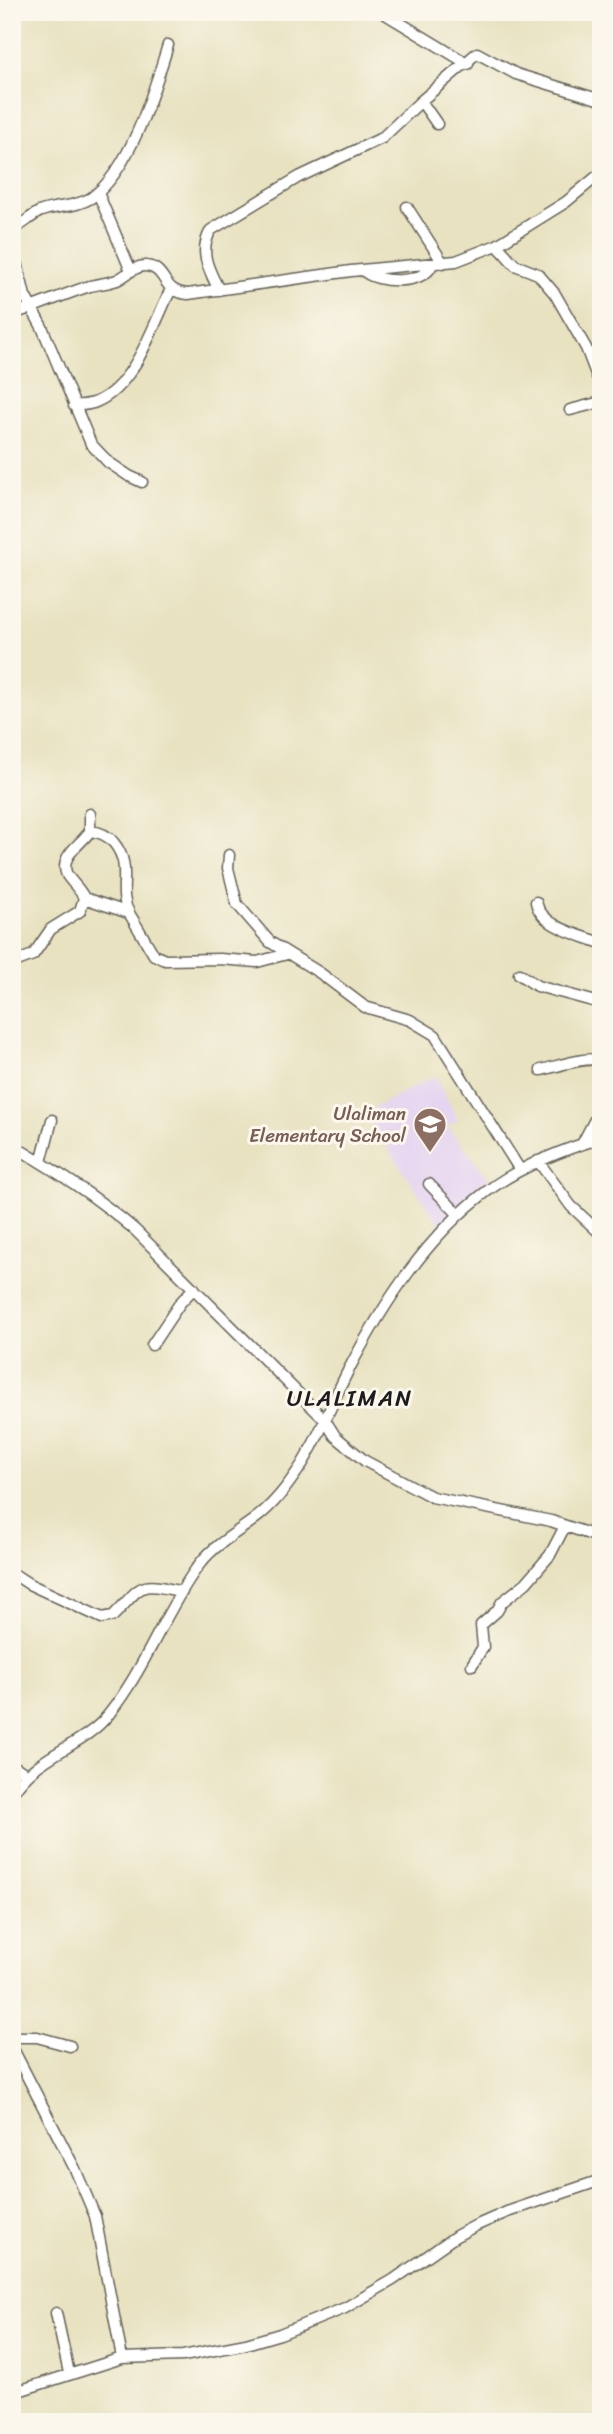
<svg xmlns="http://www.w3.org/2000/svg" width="613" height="2434" font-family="Sriracha,sans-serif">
  <rect width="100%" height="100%" fill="#fbf7ec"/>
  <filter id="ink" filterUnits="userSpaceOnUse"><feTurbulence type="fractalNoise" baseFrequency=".0143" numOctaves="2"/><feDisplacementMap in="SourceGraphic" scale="14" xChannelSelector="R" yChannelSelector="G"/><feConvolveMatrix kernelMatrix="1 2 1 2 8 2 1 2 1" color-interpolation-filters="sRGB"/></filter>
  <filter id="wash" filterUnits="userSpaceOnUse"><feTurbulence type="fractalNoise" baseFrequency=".00686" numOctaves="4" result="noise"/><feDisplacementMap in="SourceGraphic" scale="28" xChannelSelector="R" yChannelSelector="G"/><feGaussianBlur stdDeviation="1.57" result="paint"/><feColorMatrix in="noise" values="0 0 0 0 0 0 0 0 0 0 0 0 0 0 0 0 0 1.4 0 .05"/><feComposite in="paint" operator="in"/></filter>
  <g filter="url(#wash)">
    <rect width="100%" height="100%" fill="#e8e2c1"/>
    <path fill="#e5d3f1" d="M 435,1076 L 458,1120 L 447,1126 L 491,1181 L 440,1225 L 364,1113 Z"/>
  </g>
  <g filter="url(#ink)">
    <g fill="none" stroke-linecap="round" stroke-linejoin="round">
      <defs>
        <path id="street" d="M 382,12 L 468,64
          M 421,101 L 437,124
          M 98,193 L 131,271
          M 407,207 L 443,263
          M 12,230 C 22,225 30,217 39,212 C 56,205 75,208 91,198 C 131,170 154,90 168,45
          M 12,242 L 25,296 L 42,327 L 91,444 L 108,462 L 129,476 L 142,482
          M 497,245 L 515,265 L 538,274 L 555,294 L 586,348 L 601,387
          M 363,270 C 376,284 424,285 432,265
          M 219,290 C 209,270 198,252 211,230 L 299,177 L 382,138 L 421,101 L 477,53 L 516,74 L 601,100
          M 12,314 C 39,306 64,294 90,286 C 99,284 108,283 117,280 C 126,276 135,265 146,266 C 168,268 160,292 188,294 L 351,271 L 456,261 L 497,245 L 566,202 L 601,173
          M 74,406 C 81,405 89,405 96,402 C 135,386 153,325 171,289
          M 570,410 L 601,402
          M 90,831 C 100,832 108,835 114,843 C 134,868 116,889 129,913
          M 229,855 L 228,868 L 237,904 L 270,942 L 320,973 L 365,1007 L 410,1020 L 435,1035 L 520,1170
          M 84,898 L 129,913 L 154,955 L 165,960 L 220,959 L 257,962 L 287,954
          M 536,902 C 541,927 580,935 601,943
          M 12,963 L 33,955 L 51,929 L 80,911 L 84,898 C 80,889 72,883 67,875 C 58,856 82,844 90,831 L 90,814
          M 519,974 L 537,986 L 600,1003
          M 541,1070 C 556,1067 588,1055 601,1061
          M 582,1144 L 601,1108
          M 12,1145 C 56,1171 97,1197 135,1230 L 325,1420 L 335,1436 L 365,1461 L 432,1497 L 551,1521 L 601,1538
          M 538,1161 L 571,1206 L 601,1234
          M 41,1162 L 52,1120
          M 429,1184 L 459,1215
          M 152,1345 L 180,1303 L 194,1288
          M 12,1573 L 29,1584 L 102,1618 L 113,1616 C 143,1586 136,1580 182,1592
          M 472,1665 L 483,1647 L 481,1625 L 497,1611 L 502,1602 L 526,1583 L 550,1555 L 565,1526
          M 12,1765 L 26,1774
          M 12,1794 C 36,1754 82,1748 109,1714 C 145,1669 163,1615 196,1569 C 211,1547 232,1536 252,1521 C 273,1506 287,1487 301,1466 C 320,1436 332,1402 348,1371 C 383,1304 428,1234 490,1189 C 523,1165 562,1150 601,1138
          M 12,2037 L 37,2037 L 70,2046
          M 12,2047 L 75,2169 L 95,2216 L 122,2358
          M 56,2313 L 69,2373
          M 12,2393 L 122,2358 L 183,2356 L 246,2344 L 280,2334 L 345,2308 L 393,2280 L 456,2236 L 475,2226 L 507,2212 L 601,2180"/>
      </defs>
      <use href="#street" stroke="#636156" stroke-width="13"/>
      <use href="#street" stroke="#fff" stroke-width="10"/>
    </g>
  </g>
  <defs>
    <symbol id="school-pin" viewBox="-11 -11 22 30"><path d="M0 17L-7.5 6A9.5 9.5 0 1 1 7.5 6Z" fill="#8d6e63" stroke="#fbf7ec"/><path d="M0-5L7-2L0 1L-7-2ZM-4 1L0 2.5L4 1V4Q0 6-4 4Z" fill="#fff"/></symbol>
  </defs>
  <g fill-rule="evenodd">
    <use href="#school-pin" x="411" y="1105" width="38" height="52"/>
  </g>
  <g text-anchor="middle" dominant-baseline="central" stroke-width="6" stroke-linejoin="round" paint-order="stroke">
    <g font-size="19" fill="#785e54" stroke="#fbf7ec" text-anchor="end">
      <text x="406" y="1113">Ulaliman<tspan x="406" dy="22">Elementary School</tspan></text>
    </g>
    <g font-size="23" letter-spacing="2" fill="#1c1c1c" stroke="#fbf7ec">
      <text x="350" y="1398">ULALIMAN</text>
    </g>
  </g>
  <rect width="613" height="2434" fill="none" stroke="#fbf7ec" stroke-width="42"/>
</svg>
